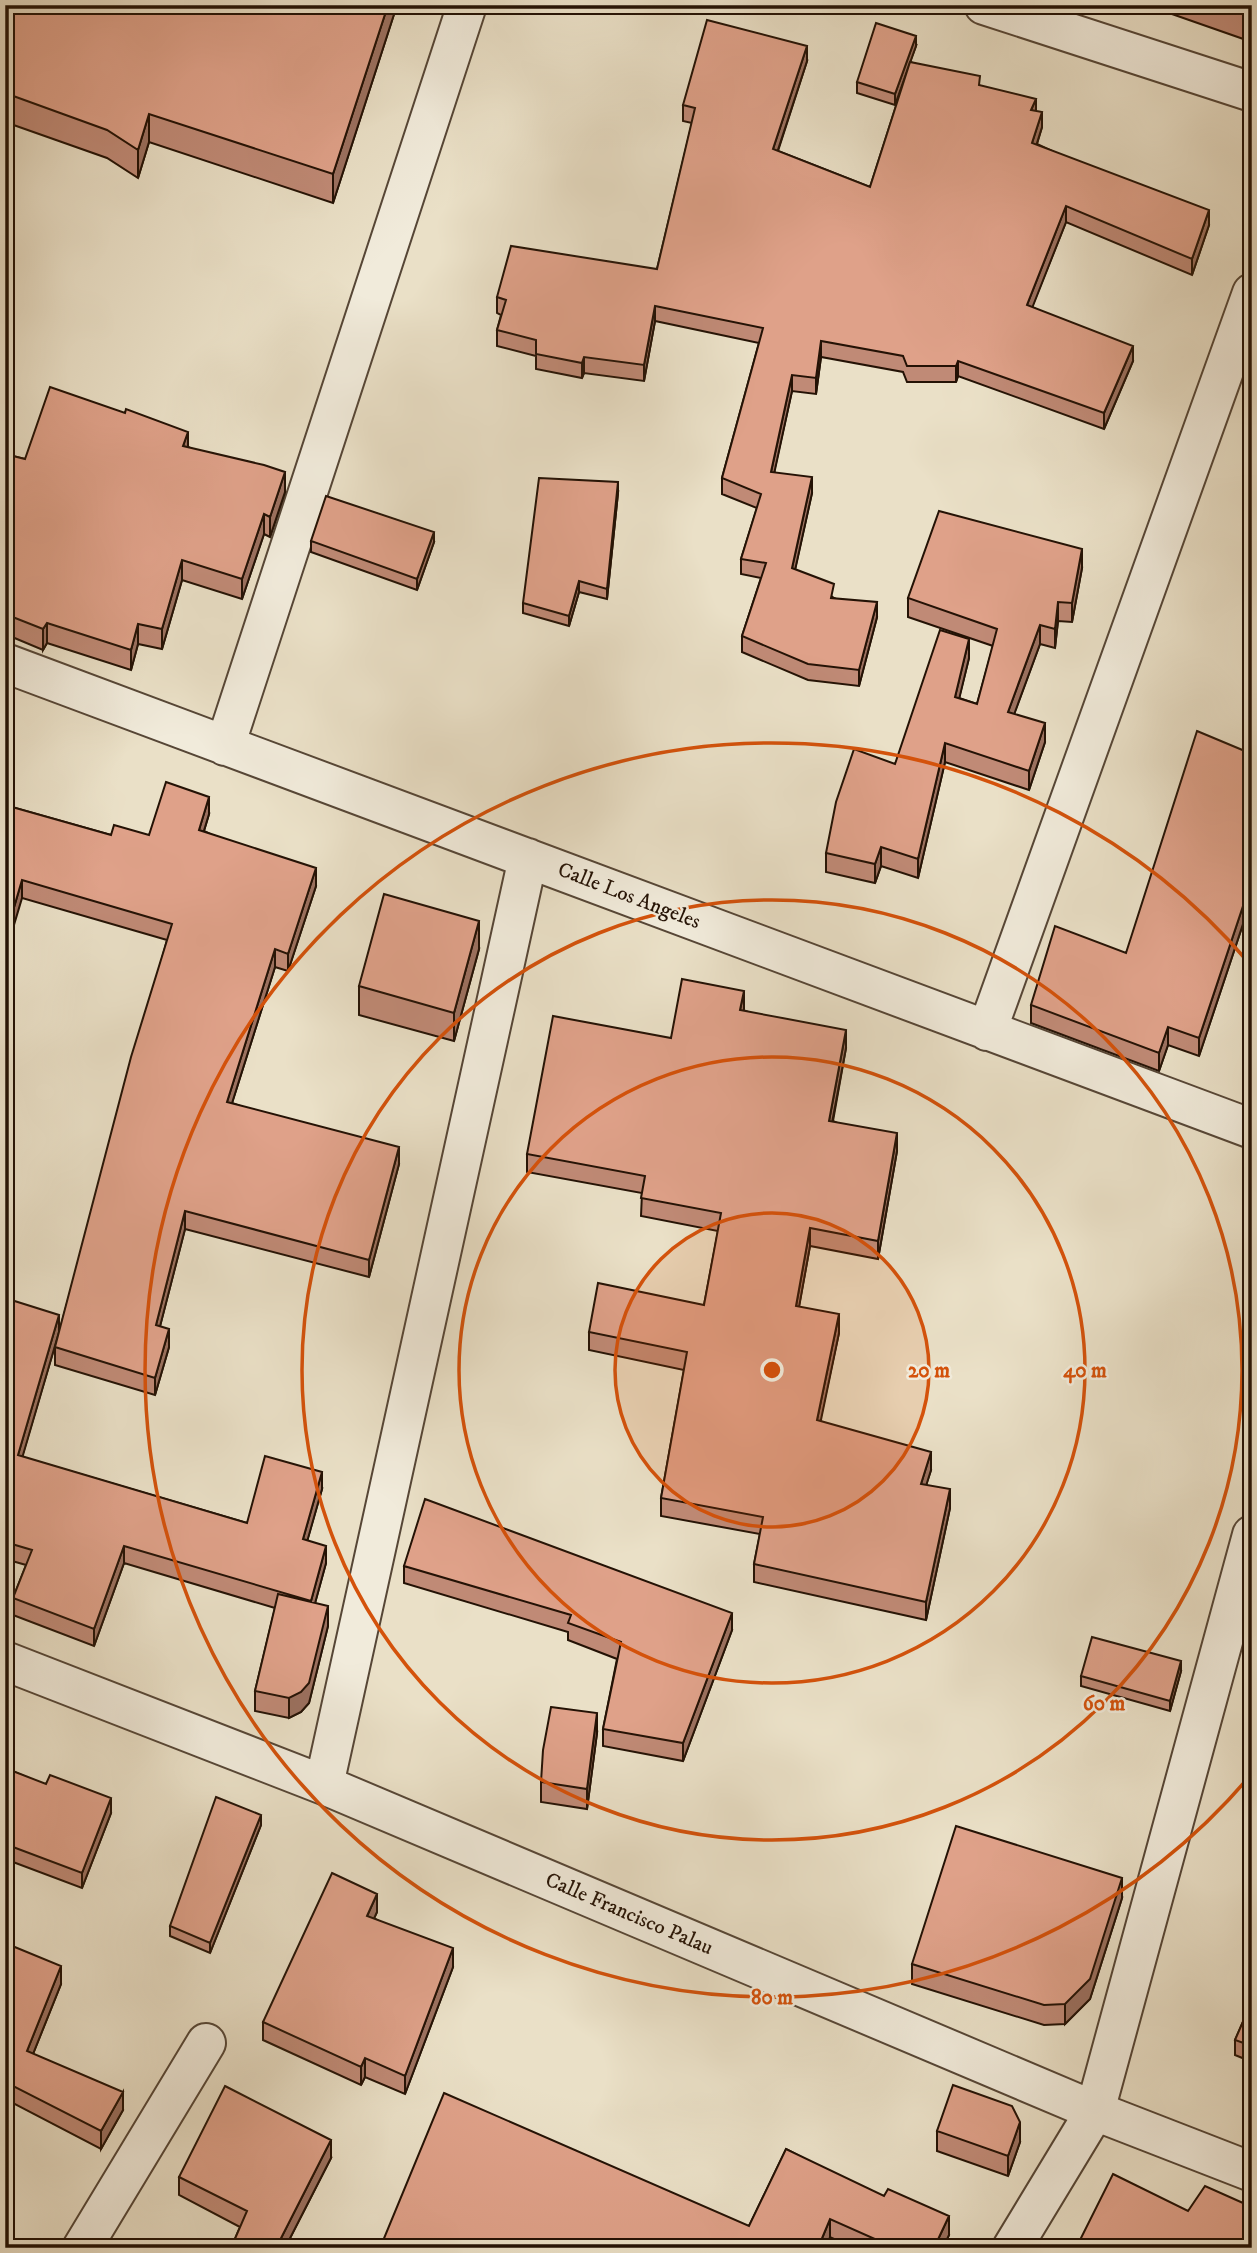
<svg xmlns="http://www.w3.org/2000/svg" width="1257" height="2253" font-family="'IM FELL DW Pica',serif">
  <rect width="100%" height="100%" fill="#eae0c7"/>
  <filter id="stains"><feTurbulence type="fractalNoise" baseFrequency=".00286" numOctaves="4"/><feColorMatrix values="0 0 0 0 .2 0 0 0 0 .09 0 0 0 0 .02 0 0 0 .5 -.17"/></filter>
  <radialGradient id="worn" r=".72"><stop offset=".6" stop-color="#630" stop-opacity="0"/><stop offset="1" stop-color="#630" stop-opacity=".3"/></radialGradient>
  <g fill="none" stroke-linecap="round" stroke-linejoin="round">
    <defs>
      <path id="minor" d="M 984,5 L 1252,92
        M 5,663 L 1252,1129
        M 225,746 L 467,5
        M 987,1031 L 1252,293
        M 5,1661 L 324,1785 L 1095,2111 L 1252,2172
        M 324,1785 L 528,858
        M 82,2248 L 206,2043
        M 1012,2248 L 1095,2111 L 1252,1535"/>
    </defs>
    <use href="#minor" stroke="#564636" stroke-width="42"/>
    <use href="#minor" stroke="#f1ebdb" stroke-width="38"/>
  </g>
  <path fill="#c08a76" stroke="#241205" stroke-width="2" d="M 5,5 L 397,5 L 333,203 L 149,142 L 138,178 L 107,158 L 5,122 Z
    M 1169,5 L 1252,5 L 1252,42 L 1169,13 Z
    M 916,46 L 910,62 L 980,86 L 1036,111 L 1042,127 L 1037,144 L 1209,225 L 1192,275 L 1066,222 L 1032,307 L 1133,361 L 1104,429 L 958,376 L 956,382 L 907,382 L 903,372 L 821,357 L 816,394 L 792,391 L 774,472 L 812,493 L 795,569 L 834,598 L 877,617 L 859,686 L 808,680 L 742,652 L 742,636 L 761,578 L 741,574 L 741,559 L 757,508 L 722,494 L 722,478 L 759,343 L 655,321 L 644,381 L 584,373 L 582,378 L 536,369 L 536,356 L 497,346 L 497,330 L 501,315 L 497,313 L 497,297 L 657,269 L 692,123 L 683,121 L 683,105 L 807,61 L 778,151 L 870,187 L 903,84 L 895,105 L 857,93 L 857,82 Z
    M 188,447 L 285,492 L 270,537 L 264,534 L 242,599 L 182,580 L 162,649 L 138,644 L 131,670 L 47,643 L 43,650 L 5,634 L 5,454 L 25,459 Z
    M 618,493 L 607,599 L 579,592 L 569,626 L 523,613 L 523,603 Z
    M 311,541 L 434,542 L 417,590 L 311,552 Z
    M 1082,568 L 1072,622 L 1058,621 L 1055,648 L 1040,644 L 1014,714 L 1045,742 L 1029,790 L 945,762 L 918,878 L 881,866 L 875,883 L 826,872 L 826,853 L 895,764 L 969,658 L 959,698 L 977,704 L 993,646 L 908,617 L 908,598 Z
    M 1252,754 L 1252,897 L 1199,1056 L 1168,1045 L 1159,1071 L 1031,1023 L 1031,1005 L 1126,953 Z
    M 5,805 L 111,835 L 149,835 L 209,814 L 204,831 L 316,886 L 288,971 L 275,967 L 232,1103 L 399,1164 L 369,1277 L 185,1229 L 160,1326 L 169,1347 L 155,1395 L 55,1365 L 55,1347 L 167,940 L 22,898 Z
    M 479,949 L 454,1041 L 359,1015 L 359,986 Z
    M 743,1010 L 846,1048 L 833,1121 L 897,1151 L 878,1259 L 810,1246 L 799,1306 L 839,1333 L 820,1421 L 931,1470 L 926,1485 L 950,1508 L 926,1620 L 754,1582 L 754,1564 L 760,1534 L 661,1516 L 661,1498 L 684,1370 L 589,1350 L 589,1332 L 704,1305 L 718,1231 L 641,1216 L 642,1193 L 527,1172 L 527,1154 L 671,1038 Z
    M 5,1298 L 59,1332 L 22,1457 L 247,1523 L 322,1489 L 307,1541 L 326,1563 L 315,1603 L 328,1626 L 309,1703 L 301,1712 L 289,1718 L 255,1711 L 255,1691 L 275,1608 L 124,1563 L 94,1646 L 13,1615 L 13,1598 L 26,1565 L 5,1559 Z
    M 404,1566 L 732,1630 L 683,1761 L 603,1746 L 603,1729 L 617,1659 L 568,1640 L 568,1632 L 404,1583 Z
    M 1181,1671 L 1170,1711 L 1081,1686 L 1081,1676 Z
    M 597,1733 L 587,1809 L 541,1802 L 541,1782 Z
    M 5,1768 L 111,1813 L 82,1888 L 5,1859 Z
    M 261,1825 L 210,1953 L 170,1936 L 170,1926 Z
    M 1122,1898 L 1090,1999 L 1065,2024 L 1044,2025 L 912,1984 L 912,1964 Z
    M 377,1912 L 374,1918 L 453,1967 L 405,2094 L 365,2077 L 361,2085 L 263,2040 L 263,2022 Z
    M 5,1943 L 61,1984 L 33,2054 L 123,2110 L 101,2149 L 5,2099 Z
    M 1252,2001 L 1252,2062 L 1235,2055 L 1235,2040 Z
    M 937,2131 L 1020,2142 L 1008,2176 L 937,2151 Z
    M 786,2149 L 949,2235 L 943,2248 L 854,2248 L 830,2237 L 826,2248 L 380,2248 L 749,2226 Z
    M 331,2158 L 285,2248 L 231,2248 L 240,2227 L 179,2195 L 179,2177 Z"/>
  <path fill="#9c7160" stroke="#241205" stroke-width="2" d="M 388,5 L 397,5 L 333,203 L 333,174 Z
    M 916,36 L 916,46 L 895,105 L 895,94 Z
    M 807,46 L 807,61 L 773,165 L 773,149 Z
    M 1036,99 L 1036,114 L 1031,110 Z
    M 1042,112 L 1042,127 L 1032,159 L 1032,143 Z
    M 149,114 L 149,142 L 138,178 L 138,150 Z
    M 1066,206 L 1066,222 L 1027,321 L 1027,305 Z
    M 1209,210 L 1209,225 L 1192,275 L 1192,259 Z
    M 655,306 L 655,321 L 644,381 L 644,365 Z
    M 821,341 L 821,357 L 816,394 L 816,378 Z
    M 1133,346 L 1133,361 L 1104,429 L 1104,413 Z
    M 584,357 L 584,373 L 582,378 L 582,363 Z
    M 958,361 L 958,376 L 956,382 L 956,366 Z
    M 792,375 L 792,391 L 771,488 L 771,472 Z
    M 188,432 L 188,452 L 183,446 Z
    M 285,472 L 285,492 L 270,537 L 270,517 Z
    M 812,477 L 812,493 L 792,584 L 792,568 Z
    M 618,482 L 618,493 L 607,599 L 607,589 Z
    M 264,514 L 264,534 L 242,599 L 242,579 Z
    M 434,532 L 434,542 L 417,590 L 417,579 Z
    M 1082,549 L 1082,568 L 1072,622 L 1072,603 Z
    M 182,560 L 182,580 L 162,649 L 162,629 Z
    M 579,581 L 579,592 L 569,626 L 569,616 Z
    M 877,602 L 877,617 L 859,686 L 859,670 Z
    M 1058,602 L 1058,621 L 1055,648 L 1055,629 Z
    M 47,623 L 47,643 L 43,650 L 43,629 Z
    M 138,624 L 138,644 L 131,670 L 131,650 Z
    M 1040,625 L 1040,644 L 1008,731 L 1008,712 Z
    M 969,639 L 969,658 L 955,716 L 955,697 Z
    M 1045,723 L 1045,742 L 1029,790 L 1029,771 Z
    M 945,743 L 945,762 L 918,878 L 918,859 Z
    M 209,797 L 209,814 L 199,847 L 199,830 Z
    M 881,847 L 881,866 L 875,883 L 875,864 Z
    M 316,868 L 316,886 L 288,971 L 288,954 Z
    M 1252,879 L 1252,897 L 1199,1056 L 1199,1038 Z
    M 22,880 L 22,898 L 5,955 L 5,938 Z
    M 479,921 L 479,949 L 454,1041 L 454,1013 Z
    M 275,949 L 275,967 L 227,1119 L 227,1102 Z
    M 744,991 L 744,1009 L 740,1028 L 740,1010 Z
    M 1168,1027 L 1168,1045 L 1159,1071 L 1159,1053 Z
    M 846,1030 L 846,1048 L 829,1139 L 829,1121 Z
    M 897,1133 L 897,1151 L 878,1259 L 878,1241 Z
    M 399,1147 L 399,1164 L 369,1277 L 369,1260 Z
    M 185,1211 L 185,1229 L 156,1342 L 156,1325 Z
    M 810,1228 L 810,1246 L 796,1324 L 796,1306 Z
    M 839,1314 L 839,1333 L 817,1439 L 817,1420 Z
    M 59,1315 L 59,1332 L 18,1472 L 18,1455 Z
    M 169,1329 L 169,1347 L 155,1395 L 155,1378 Z
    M 931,1452 L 931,1470 L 921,1502 L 921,1484 Z
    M 322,1472 L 322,1489 L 303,1556 L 303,1539 Z
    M 950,1489 L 950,1508 L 926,1620 L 926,1602 Z
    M 124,1546 L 124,1563 L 94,1646 L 94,1629 Z
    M 326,1546 L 326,1563 L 311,1618 L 311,1601 Z
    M 328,1606 L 328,1626 L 309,1703 L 301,1712 L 289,1718 L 289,1698 Z
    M 732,1613 L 732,1630 L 683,1761 L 683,1743 Z
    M 1181,1661 L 1181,1671 L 1170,1711 L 1170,1701 Z
    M 597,1713 L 597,1733 L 587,1809 L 587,1789 Z
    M 111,1798 L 111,1813 L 82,1888 L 82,1873 Z
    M 261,1815 L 261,1825 L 210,1953 L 210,1943 Z
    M 1122,1878 L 1122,1898 L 1090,1999 L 1065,2024 L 1065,2004 Z
    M 377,1894 L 377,1912 L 367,1934 L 367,1916 Z
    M 453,1948 L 453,1967 L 405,2094 L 405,2076 Z
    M 61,1966 L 61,1984 L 27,2069 L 27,2051 Z
    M 365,2058 L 365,2077 L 361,2085 L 361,2067 Z
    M 123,2092 L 123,2110 L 101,2149 L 101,2131 Z
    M 1020,2122 L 1020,2142 L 1008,2176 L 1008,2156 Z
    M 331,2140 L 331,2158 L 285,2248 L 276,2248 Z
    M 949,2216 L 949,2235 L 943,2248 L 934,2248 Z
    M 830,2219 L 830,2237 L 826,2248 L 818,2248 Z"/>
  <path fill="#dfa189" stroke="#241205" stroke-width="2" d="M 5,5 L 388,5 L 333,174 L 149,114 L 138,150 L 107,130 L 5,93 Z
    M 1227,5 L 1252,5 L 1252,14 Z
    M 707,20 L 807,46 L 773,149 L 870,187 L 910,62 L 980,76 L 979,85 L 1036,99 L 1031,110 L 1042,112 L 1032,143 L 1209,210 L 1192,259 L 1066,206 L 1027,305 L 1133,346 L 1104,413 L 958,361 L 956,366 L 907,366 L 903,356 L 821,341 L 816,378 L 792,375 L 771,472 L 812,477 L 792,568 L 834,584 L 831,598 L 877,602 L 859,670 L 808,664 L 742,636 L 766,563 L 741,559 L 761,494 L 722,478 L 763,328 L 655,306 L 644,365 L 584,357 L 582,363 L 536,354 L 536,340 L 497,330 L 506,300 L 497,297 L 511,246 L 657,269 L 695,108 L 683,105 Z
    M 876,23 L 916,36 L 895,94 L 857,82 Z
    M 50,387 L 125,413 L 126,409 L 188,432 L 183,446 L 264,465 L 285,472 L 270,517 L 264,514 L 242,579 L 182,560 L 162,629 L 138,624 L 131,650 L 47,623 L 43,629 L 5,614 L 5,454 L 25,459 Z
    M 539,478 L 618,482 L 607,589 L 579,581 L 569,616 L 523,603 Z
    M 326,496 L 434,532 L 417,579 L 311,541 Z
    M 939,511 L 1082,549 L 1072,603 L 1058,602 L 1055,629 L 1040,625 L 1008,712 L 1045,723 L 1029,771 L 945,743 L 918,859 L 881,847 L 875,864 L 826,853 L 836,802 L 854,749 L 895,764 L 940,630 L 969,639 L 955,697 L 977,704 L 997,629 L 908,598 Z
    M 1197,731 L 1252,754 L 1252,879 L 1199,1038 L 1168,1027 L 1159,1053 L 1031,1005 L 1055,926 L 1126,953 Z
    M 166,782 L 209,797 L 199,830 L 316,868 L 288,954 L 275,949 L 227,1102 L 399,1147 L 369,1260 L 185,1211 L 156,1325 L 169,1329 L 155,1378 L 55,1347 L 131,1057 L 172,924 L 22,880 L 5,938 L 5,805 L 111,835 L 114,825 L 149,835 Z
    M 384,894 L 479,921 L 454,1013 L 359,986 Z
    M 682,979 L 744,991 L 740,1010 L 846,1030 L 829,1121 L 897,1133 L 878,1241 L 810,1228 L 796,1306 L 839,1314 L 817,1420 L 931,1452 L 921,1484 L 950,1489 L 926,1602 L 754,1564 L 763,1517 L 661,1498 L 687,1352 L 589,1332 L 598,1283 L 704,1305 L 721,1213 L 641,1198 L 645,1176 L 527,1154 L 553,1016 L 671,1038 Z
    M 5,1298 L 59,1315 L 18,1455 L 247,1523 L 265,1456 L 322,1472 L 303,1539 L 326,1546 L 311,1601 L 124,1546 L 94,1629 L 13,1598 L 32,1550 L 5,1542 Z
    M 425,1499 L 732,1613 L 683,1743 L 603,1729 L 621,1642 L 568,1623 L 571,1615 L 404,1566 Z
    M 278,1594 L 328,1606 L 309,1683 L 301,1692 L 289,1698 L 255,1691 Z
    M 1092,1637 L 1181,1661 L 1170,1701 L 1081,1676 Z
    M 551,1707 L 597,1713 L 587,1789 L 541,1782 L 543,1750 Z
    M 5,1768 L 46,1784 L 50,1775 L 111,1798 L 82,1873 L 5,1844 Z
    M 216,1797 L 261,1815 L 210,1943 L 170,1926 Z
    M 956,1826 L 1122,1878 L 1090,1979 L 1065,2004 L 1044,2005 L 912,1964 Z
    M 332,1873 L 377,1894 L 367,1916 L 453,1948 L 405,2076 L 365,2058 L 361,2067 L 263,2022 Z
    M 5,1943 L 61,1966 L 27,2051 L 123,2092 L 101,2131 L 5,2082 Z
    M 1252,2001 L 1252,2046 L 1235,2040 Z
    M 953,2085 L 1012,2106 L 1020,2122 L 1008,2156 L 937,2131 Z
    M 225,2086 L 331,2140 L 276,2248 L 231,2248 L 247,2211 L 179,2177 Z
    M 444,2093 L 749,2226 L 786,2149 L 884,2196 L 888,2189 L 949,2216 L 934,2248 L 895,2248 L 830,2219 L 818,2248 L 380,2248 Z
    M 1113,2174 L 1188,2211 L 1205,2186 L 1252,2207 L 1252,2248 L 1076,2248 Z"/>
  <circle cx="772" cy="1370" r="157" fill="#d4520b" fill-opacity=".12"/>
  <g fill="none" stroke="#d4520b" stroke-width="3.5">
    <circle cx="772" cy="1370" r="157"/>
    <circle cx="772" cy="1370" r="313"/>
    <circle cx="772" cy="1370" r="470"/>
    <path d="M1249 1777A627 627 0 1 1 1249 963"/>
  </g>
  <g text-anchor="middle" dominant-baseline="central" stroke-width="5" stroke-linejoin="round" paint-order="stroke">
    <g font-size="21" fill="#241205" stroke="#f1ebdb">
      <text transform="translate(629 896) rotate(21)">Calle Los Angeles</text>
      <text transform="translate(629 1914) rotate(23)">Calle Francisco Palau</text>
    </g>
  </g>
  <circle cx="772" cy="1370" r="10" fill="#d4520b" stroke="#f1ebdb" stroke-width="3.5"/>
  <g font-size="21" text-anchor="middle" font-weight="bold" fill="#d4520b" stroke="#f1ebdb" stroke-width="5" stroke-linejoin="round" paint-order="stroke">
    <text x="929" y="1377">20 m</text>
    <text x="1085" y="1377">40 m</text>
    <text x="1104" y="1710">60 m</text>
    <text x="772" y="2004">80 m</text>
  </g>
  <rect width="1257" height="2253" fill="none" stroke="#eae0c7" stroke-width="28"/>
  <rect x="7" y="7" width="1243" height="2239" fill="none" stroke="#241205" stroke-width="3.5"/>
  <rect x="14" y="14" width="1229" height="2225" fill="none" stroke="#241205" stroke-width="2"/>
  <rect width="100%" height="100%" filter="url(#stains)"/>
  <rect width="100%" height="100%" fill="url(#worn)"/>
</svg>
